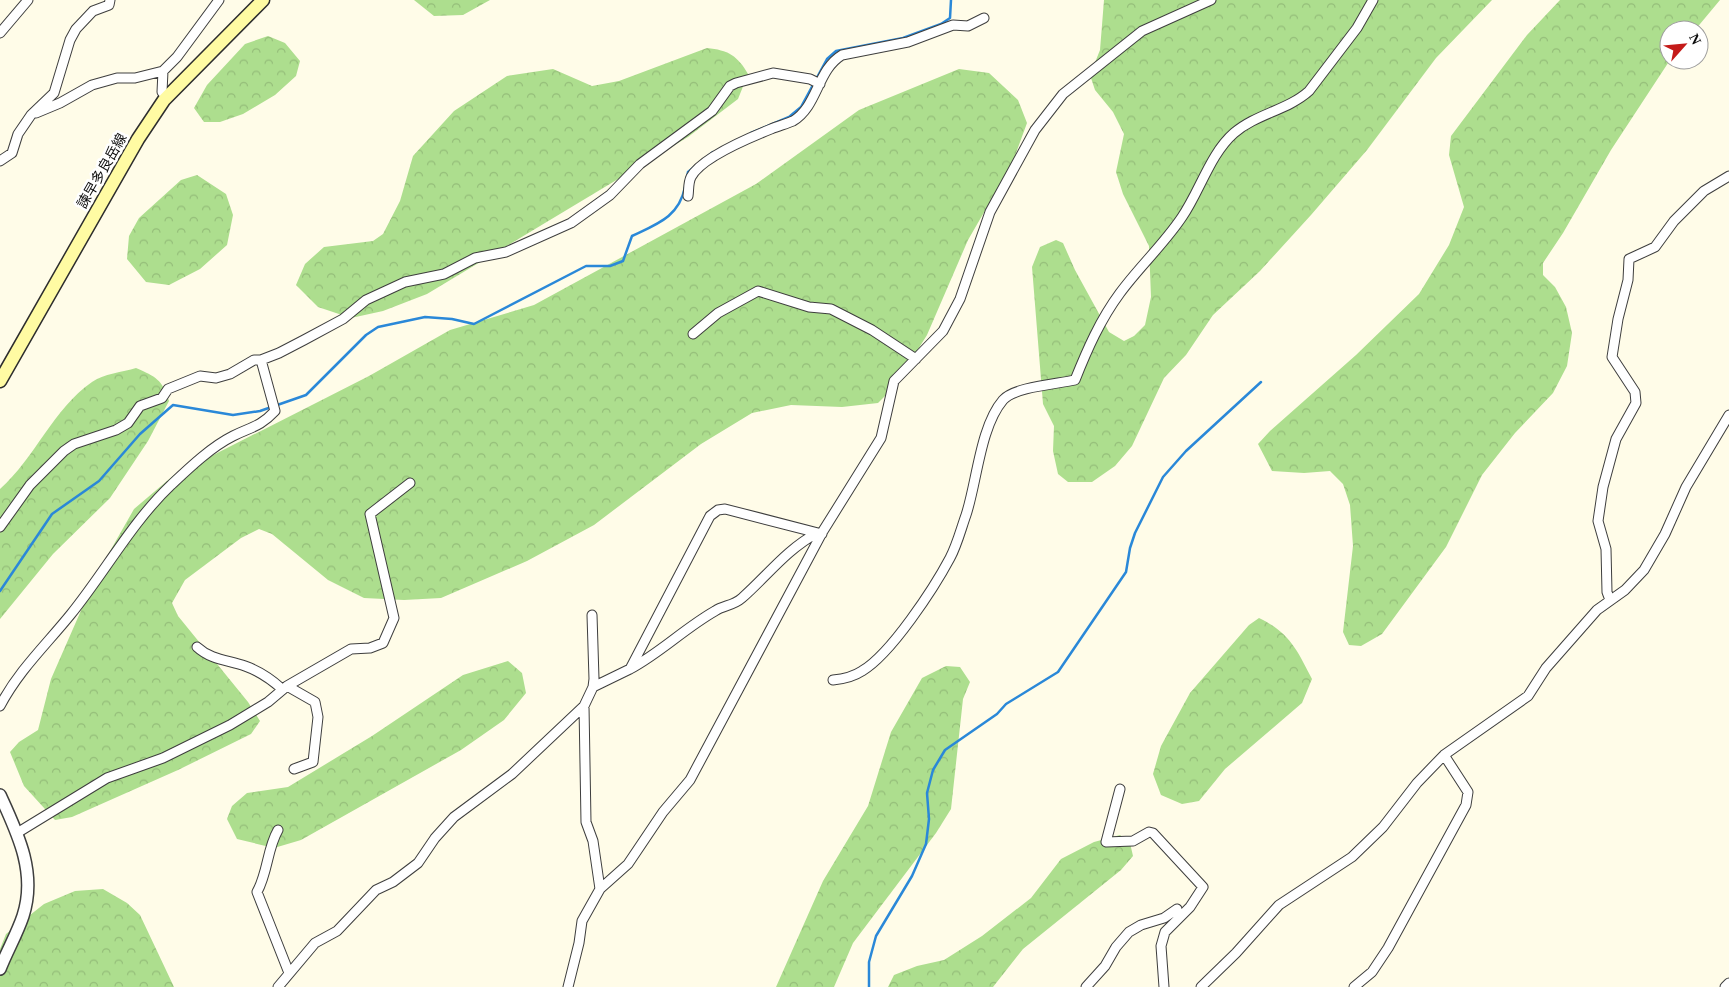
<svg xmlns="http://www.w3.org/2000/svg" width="1729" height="987" font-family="'Times New Roman','Noto Sans JP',serif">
  <defs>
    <pattern id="forest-crowns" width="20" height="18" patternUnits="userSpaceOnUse" patternTransform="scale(1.25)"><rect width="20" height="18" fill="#adde8e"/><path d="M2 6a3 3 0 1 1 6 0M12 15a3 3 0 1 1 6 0" fill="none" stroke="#94bd79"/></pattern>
  </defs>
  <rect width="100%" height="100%" fill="#fffce8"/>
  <path fill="url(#forest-crowns)" d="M 414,0 L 490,0 L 463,15 L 434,16 Z
    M 1104,0 L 1492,0 L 1436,58 L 1367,150 L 1311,215 L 1260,271 L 1213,315 L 1186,355 L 1164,378 L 1132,446 L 1115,466 L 1092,482 L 1068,482 L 1058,474 L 1053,451 L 1054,426 L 1043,404 L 1032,267 L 1040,247 L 1056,240 L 1063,243 L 1075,270 L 1109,332 L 1124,341 L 1134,336 L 1145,325 L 1151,297 L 1149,246 L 1123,194 L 1116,172 L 1124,134 L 1113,112 L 1095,90 L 1090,75 L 1100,50 Z
    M 1560,0 L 1720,0 L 1695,30 L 1669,30 L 1670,60 L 1611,150 L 1563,233 L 1543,263 L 1543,275 L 1555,287 L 1566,307 L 1572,333 L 1567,366 L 1553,393 L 1515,433 L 1482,475 L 1446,547 L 1382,634 L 1361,646 L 1349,645 L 1343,632 L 1353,546 L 1350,505 L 1343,484 L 1330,471 L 1304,473 L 1272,471 L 1258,444 L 1270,431 L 1356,355 L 1419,294 L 1449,245 L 1464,207 L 1449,155 L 1451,136 L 1527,35 Z
    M 268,36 L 285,43 L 300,61 L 296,76 L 275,95 L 243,114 L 220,122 L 204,122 L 194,108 L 207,85 L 245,44 Z
    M 707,48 C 728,50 738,56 748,74 L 738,99 L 688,137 L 427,294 L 383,311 L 351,318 L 318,307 L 296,285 L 305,264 L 324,247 L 373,241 L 383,234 L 400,201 L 413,156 L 454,111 L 507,76 L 553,69 L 592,86 L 619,81 Z
    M 959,69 L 989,73 L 1018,100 L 1027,123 L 1012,164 L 968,240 L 927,335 L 895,386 L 878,403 L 842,407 L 791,405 L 752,413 L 701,444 L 594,525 L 527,561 L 441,598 L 404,600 L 364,598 L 328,580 L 272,534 L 259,529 L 241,538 L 185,580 L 172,603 L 178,616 L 248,702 L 260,721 L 251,734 L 178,770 L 72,817 L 55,820 L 24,786 L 10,752 L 19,742 L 38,730 L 51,679 L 97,574 L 134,509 L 174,475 L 369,376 L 450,330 L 534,305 L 756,184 L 859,110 Z
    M 197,175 L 226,194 L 233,215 L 227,245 L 200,269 L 169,285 L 146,282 L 127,259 L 129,236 L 139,218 L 181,180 Z
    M 136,368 C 156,377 162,379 169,401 L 148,441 L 110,498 L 53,554 L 0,619 L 0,489 C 35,458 53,409 92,382 C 103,374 123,372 136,368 Z
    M 1259,618 C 1290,633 1297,650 1312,679 L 1302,703 L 1225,769 L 1199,801 L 1182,804 L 1161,795 L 1153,774 L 1161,746 L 1190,693 L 1249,625 Z
    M 508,661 L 522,673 L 526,693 L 504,720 L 461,750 L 301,840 L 274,848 L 237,839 L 227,819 L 232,806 L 247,793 L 288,787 L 372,736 L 463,675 Z
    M 946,666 L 960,667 L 970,682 L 963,699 L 951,809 L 936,833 L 853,943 L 834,987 L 776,987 L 823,881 L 868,806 L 891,732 L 922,678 Z
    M 1120,835 L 1130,843 L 1133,856 L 1121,870 L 1023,949 L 993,987 L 888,987 L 894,975 L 917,966 L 944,960 L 982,936 L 1031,898 L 1061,859 L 1094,842 Z
    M 103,889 L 127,903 L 140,915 L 174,987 L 0,987 L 0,949 L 6,934 L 44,904 L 75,891 Z"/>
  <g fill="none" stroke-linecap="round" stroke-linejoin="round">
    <path stroke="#2a88d8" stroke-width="2.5" d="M 751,133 L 789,117 L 801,107 L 827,59 L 836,51 L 903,38 L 941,24 L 950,18 L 951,0
      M 687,177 L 688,172 L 713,152
      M 0,591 L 52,514 L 99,481 L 140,434 L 173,405 L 233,415 L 260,411 L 306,395 L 366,335 L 378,327 L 425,317 L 452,319 L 474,324 L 586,266 L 610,266 L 623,261 L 632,236 C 657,224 679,217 685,187
      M 869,987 L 869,962 L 876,936 L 912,876 L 926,844 L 929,819 L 927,793 L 933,770 L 945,750 L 997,714 L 1006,704 L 1058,672 L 1126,572 L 1130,548 L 1135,533 L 1163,477 L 1186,451 L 1261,382"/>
    <defs>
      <path id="minor" d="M 0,33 L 28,0
        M 163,71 L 177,57 L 219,0
        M 36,113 L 60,103 L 92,85 L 117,78 L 135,78 L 163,71 L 162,92 L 167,97
        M 0,161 L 12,153 L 18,134 L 31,115 L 54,93 L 70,40 L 76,29 L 93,11 L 109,5 L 110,0
        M 688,196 C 689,190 688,183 691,177 C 701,158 751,137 771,129 C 778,126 786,124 793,121 C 818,106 817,70 842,55 L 908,42 L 953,25 L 968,26 L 984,18
        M 693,334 L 718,313 L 758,291 L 809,307 L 831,309 L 872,330 L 916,359
        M 0,527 L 30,485 L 64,451 L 74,444 L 116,430 L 128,423 L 140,406 L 162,398 L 168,389 L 200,376 L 216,378 L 230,374 L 254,360 L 261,360 L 279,353 L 304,340 L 343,319 L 366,300 L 405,282 L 444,274 L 475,258 L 506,252 L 571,223 L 610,195 L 640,164 L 712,111 L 730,86 L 736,83 L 773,73 L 810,79 L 820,84
        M 817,533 C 786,550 768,575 742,598 C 733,606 724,605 715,611 C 685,628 660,653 630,669 L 710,516 L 718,510 L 725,509 L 822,534
        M 1610,600 L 1607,592 L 1606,549 L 1598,521 L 1603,487 L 1616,439 L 1636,403 L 1635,392 L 1612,357 L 1618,319 L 1628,280 L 1629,259 L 1655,247 L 1674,221 L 1704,191 L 1729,176
        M 197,647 C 211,660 228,660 245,666 C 259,671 271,679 282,689
        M 833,680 C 844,679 853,677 862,671 C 891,654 934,588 950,558 C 957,545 961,529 966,515 C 977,482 980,427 1003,400 C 1014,387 1057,384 1075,380 C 1087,350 1100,320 1120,293 C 1139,267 1164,244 1182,217 C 1200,191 1210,154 1234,133 C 1256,114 1288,110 1309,91 L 1357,28 L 1373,0
        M 287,686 L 315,702 L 318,717 L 313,762 L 294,769
        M 593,687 L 630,669
        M 0,706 C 19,670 46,645 71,614 C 105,572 132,522 171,485 C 189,468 211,447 233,436 C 251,427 260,427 275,411 L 261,360
        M 584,706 L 586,822 L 593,841 L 600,889
        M 1120,789 L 1106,842 L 1133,841 L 1149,832 L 1153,833 L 1203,887 L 1190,907 L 1165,932 L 1161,946 L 1164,987
        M 278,830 C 267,849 268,872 257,892 L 289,973
        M 17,833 L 107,778 L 163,758 L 230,725 L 268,702 L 287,686 L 351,649 L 370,648 L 383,643 L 394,618 L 370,514 L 410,483
        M 278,987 L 315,943 L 337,931 L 376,890 L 393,882 L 418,863 L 435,838 L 454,817 L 512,774 L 584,706 L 593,687 L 594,679 L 592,615
        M 568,987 L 579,943 L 582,921 L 600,889 L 628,864 L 663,812 L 690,780 L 823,531 L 881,438 L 894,381 L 943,331 L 960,299 L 990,212 L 1035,130 L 1063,94 L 1142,31 L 1211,0
        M 1086,987 L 1105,966 L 1116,947 L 1129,932 L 1141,925 L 1164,918 L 1177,909
        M 1201,987 L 1236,953 L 1279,905 L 1352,857 L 1383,827 L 1417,783 L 1444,755 L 1528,696 L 1546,668 L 1597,610 L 1625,590 L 1644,570 L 1665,534 L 1686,487 L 1729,415
        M 1354,987 L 1372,972 L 1388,948 L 1466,805 L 1468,792 L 1444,755
        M 1725,987 L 1729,983"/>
      <path id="tertiary" d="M 0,795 C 18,834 37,873 23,916 C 17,934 7,951 0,969"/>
      <path id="secondary" d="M 0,381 L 138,139 L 164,100 L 263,0"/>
    </defs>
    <use href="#minor" stroke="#3e3e3e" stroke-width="11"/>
    <use href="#tertiary" stroke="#3e3e3e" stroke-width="14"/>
    <use href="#secondary" stroke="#2d2d2d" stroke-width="15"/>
    <use href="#minor" stroke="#fff" stroke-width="9"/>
    <use href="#tertiary" stroke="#fff" stroke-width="11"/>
    <use href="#secondary" stroke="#fffba3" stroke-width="12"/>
  </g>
  <g text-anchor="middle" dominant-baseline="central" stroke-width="5" stroke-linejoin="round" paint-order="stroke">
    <g font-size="14" fill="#0b0b0b" stroke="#fff">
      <text transform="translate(102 171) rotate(-60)">諫早多良岳線</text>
    </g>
  </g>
  <g transform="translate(1684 45) rotate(63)"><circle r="24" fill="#ffffff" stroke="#9d9d9d"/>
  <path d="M0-4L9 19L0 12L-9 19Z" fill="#c41b19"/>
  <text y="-8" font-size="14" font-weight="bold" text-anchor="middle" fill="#0b0b0b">N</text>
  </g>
</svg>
